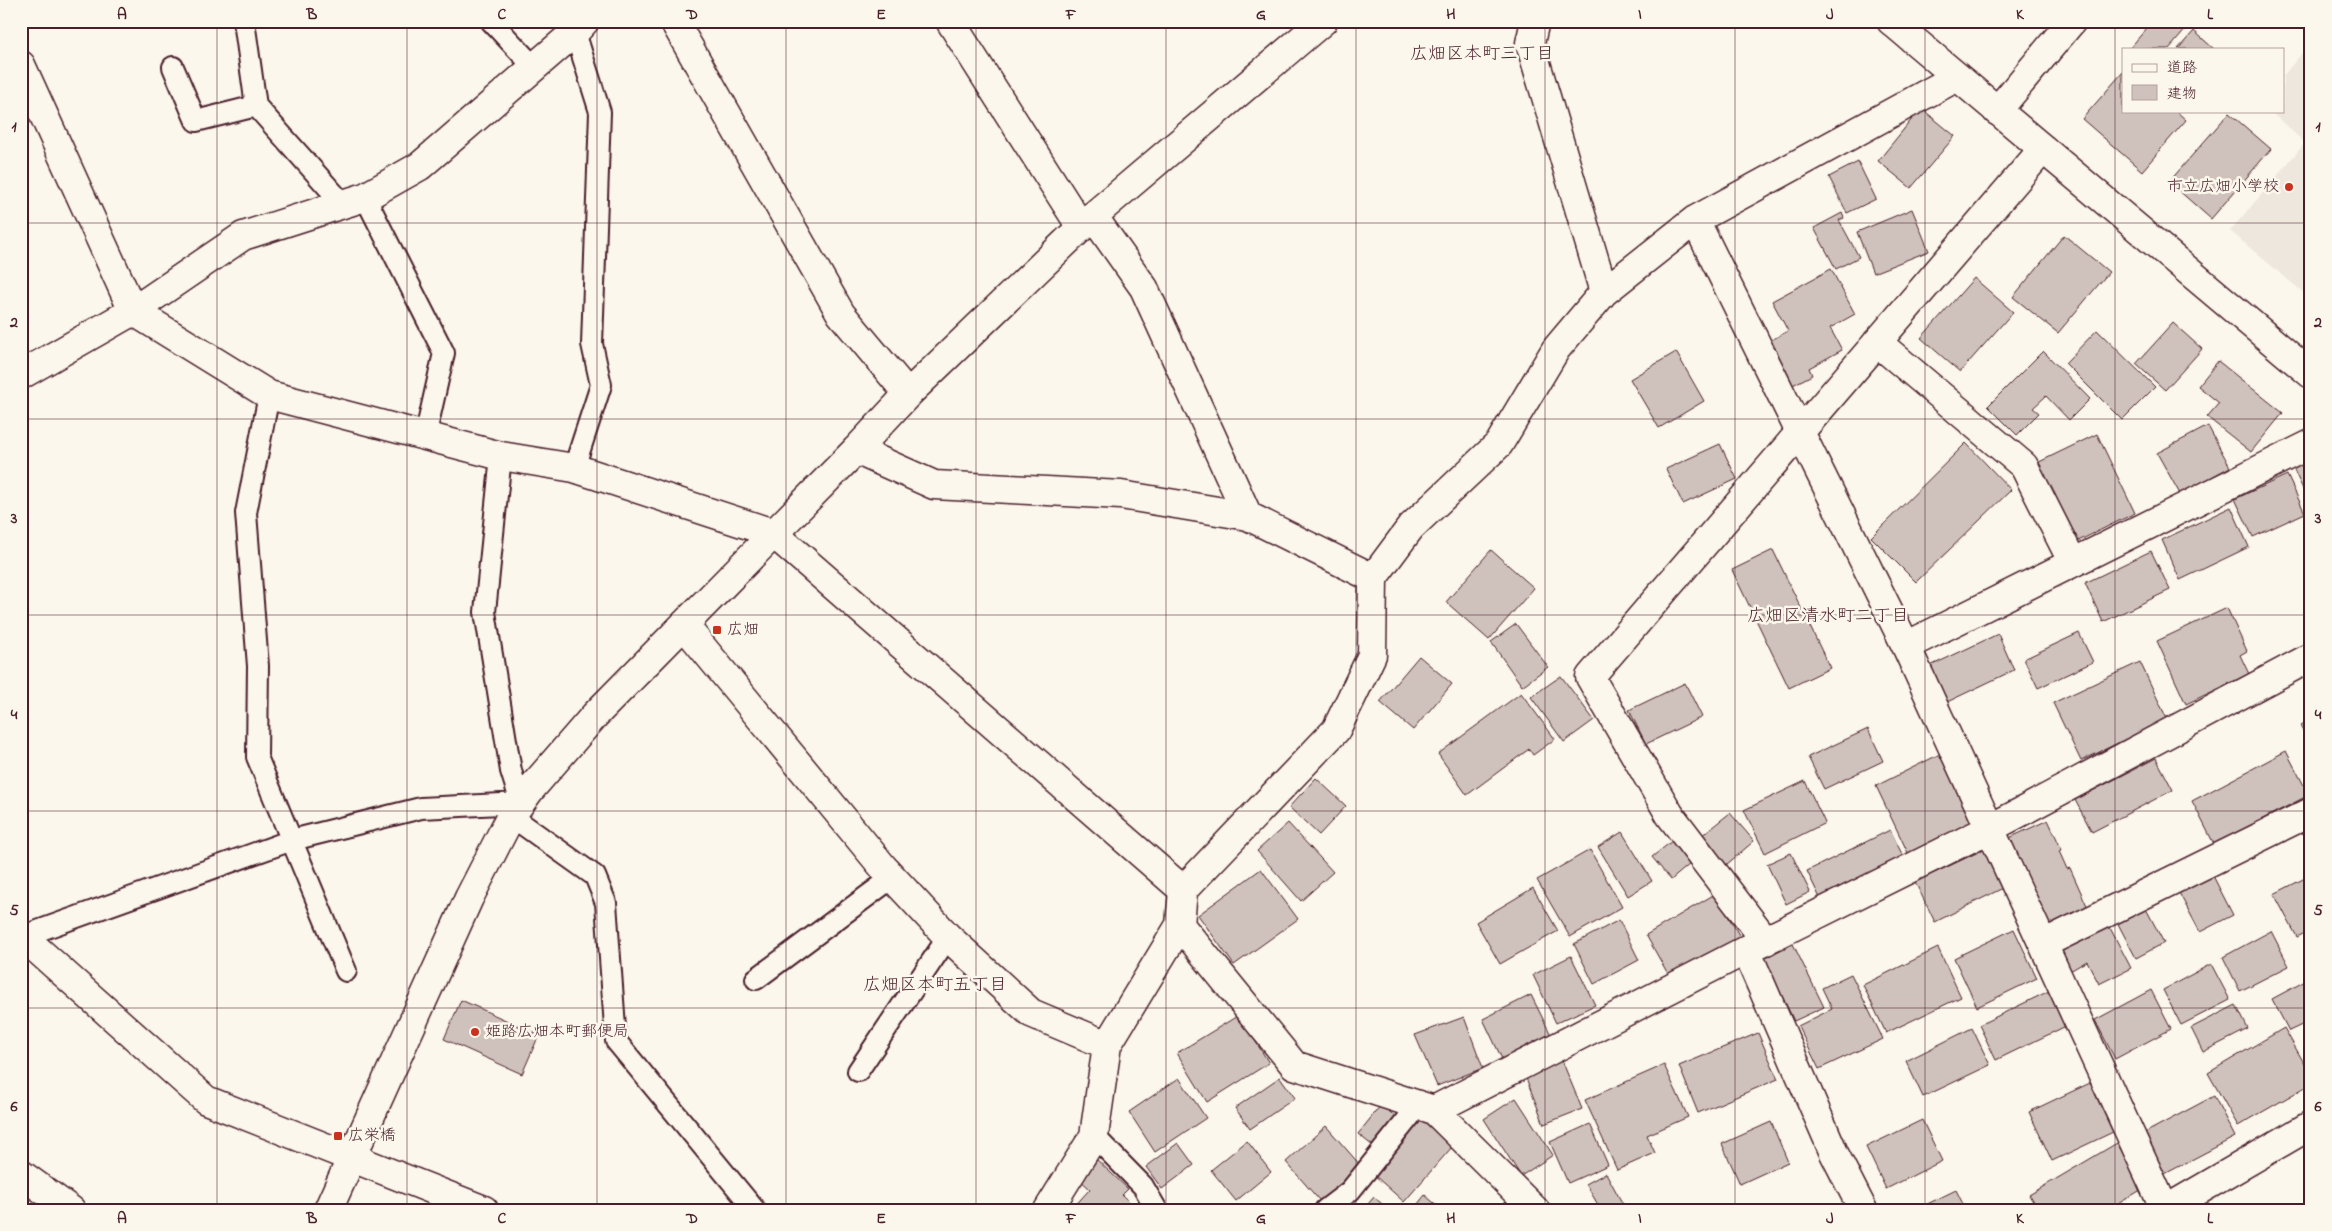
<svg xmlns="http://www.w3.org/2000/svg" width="2332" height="1231" font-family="'Indie Flower','Klee One',sans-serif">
  <rect width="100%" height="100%" fill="#fbf7ec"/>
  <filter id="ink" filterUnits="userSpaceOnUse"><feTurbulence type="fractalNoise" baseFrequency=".02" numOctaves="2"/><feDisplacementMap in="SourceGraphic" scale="10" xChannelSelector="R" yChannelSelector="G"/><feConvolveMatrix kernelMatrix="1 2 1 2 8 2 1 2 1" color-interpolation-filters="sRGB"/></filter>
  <g filter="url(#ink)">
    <path fill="#eee7de" d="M 2311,42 L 2311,299 L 2230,231 L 2305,143 L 2270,111 L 2283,111 L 2283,76 Z"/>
    <path fill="#cfc2bc" stroke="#4a1f2b" d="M 2153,21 L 2179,21 L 2187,28 L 2169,49 L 2129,49 Z
      M 2194,31 L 2214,49 L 2178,49 Z
      M 2123,72 L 2123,111 L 2176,111 L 2186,120 L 2142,171 L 2082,119 Z
      M 1921,108 L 1955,136 L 1911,188 L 1878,161 Z
      M 2229,113 L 2271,149 L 2211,219 L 2169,182 Z
      M 1858,162 L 1876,199 L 1847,213 L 1829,177 Z
      M 1912,209 L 1929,251 L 1873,273 L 1857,232 Z
      M 1842,213 L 1844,218 L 1839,220 L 1859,257 L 1836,269 L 1814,228 Z
      M 2064,235 L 2109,272 L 2058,333 L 2013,297 Z
      M 1831,269 L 1855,314 L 1830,328 L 1842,350 L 1809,368 L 1812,375 L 1785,389 L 1762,345 L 1788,331 L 1772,301 Z
      M 1974,278 L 2013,312 L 1960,372 L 1921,338 Z
      M 2173,323 L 2202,349 L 2165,390 L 2136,364 Z
      M 2097,330 L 2155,387 L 2122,420 L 2065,363 Z
      M 2043,351 L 2090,399 L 2069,420 L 2046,396 L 2033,408 L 2039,413 L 2017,435 L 1988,406 Z
      M 1676,352 L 1704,401 L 1659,428 L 1630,379 Z
      M 2218,361 L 2283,413 L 2251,452 L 2207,417 L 2219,403 L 2198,386 Z
      M 2208,426 L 2230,467 L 2180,494 L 2157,453 Z
      M 2097,434 L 2135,513 L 2072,544 L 2033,465 Z
      M 1966,443 L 2011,490 L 1916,582 L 1871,537 Z
      M 1720,444 L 1737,479 L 1683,504 L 1666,469 Z
      M 2311,456 L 2311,506 L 2292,466 Z
      M 2287,475 L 2305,513 L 2253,537 L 2235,499 Z
      M 2231,507 L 2249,547 L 2180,580 L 2162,540 Z
      M 1491,550 L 1534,588 L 1489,640 L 1446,602 Z
      M 1773,550 L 1830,668 L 1789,688 L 1732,570 Z
      M 2151,551 L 2170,590 L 2103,622 L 2085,583 Z
      M 2227,608 L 2247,651 L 2240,655 L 2249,674 L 2186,704 L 2157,641 Z
      M 1516,624 L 1548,667 L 1522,686 L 1491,642 Z
      M 2079,633 L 2093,662 L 2038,688 L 2024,659 Z
      M 1998,634 L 2014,670 L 1945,703 L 1928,667 Z
      M 1419,656 L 1452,684 L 1413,730 L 1380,702 Z
      M 2140,662 L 2167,719 L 2081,761 L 2053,703 Z
      M 1561,676 L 1594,720 L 1564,742 L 1531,697 Z
      M 1685,683 L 1702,717 L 1646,744 L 1629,710 Z
      M 1521,693 L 1555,739 L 1533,755 L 1529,749 L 1467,795 L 1438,754 Z
      M 2311,719 L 2311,745 L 2300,725 Z
      M 1868,729 L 1883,761 L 1824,789 L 1808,757 Z
      M 2286,751 L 2309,795 L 2214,844 L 2192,801 Z
      M 1940,754 L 1974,823 L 1909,855 L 1876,786 Z
      M 2156,758 L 2173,790 L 2092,832 L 2075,800 Z
      M 1316,778 L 1346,806 L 1319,835 L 1289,807 Z
      M 1805,781 L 1825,823 L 1765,853 L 1744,810 Z
      M 1730,813 L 1754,841 L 1726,865 L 1701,836 Z
      M 2048,820 L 2062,850 L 2059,851 L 2067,869 L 2070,868 L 2088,908 L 2047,927 L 2007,839 Z
      M 1288,823 L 1333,872 L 1301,901 L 1257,851 Z
      M 1890,830 L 1904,858 L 1820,898 L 1807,871 Z
      M 1622,832 L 1652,881 L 1628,896 L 1598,847 Z
      M 1672,841 L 1690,864 L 1671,880 L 1652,857 Z
      M 1985,849 L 2003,888 L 1935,922 L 1915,882 Z
      M 1590,850 L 1622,907 L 1570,937 L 1537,880 Z
      M 1791,853 L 1810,892 L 1786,904 L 1767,864 Z
      M 1261,869 L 1298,919 L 1234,965 L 1198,915 Z
      M 2211,872 L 2233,915 L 2200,932 L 2177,889 Z
      M 2311,875 L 2311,930 L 2297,937 L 2274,894 Z
      M 1533,888 L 1558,931 L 1500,964 L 1476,922 Z
      M 1715,894 L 1742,940 L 1672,981 L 1646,935 Z
      M 2144,905 L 2164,943 L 2136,958 L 2116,920 Z
      M 1619,920 L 1639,960 L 1594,984 L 1574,944 Z
      M 2108,924 L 2131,968 L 2099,984 L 2087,961 L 2070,971 L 2059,949 Z
      M 2014,929 L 2037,978 L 1977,1007 L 1954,958 Z
      M 2271,931 L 2289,966 L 2240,991 L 2223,957 Z
      M 1793,944 L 1824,1007 L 1794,1021 L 1764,958 Z
      M 1938,948 L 1961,997 L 1886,1033 L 1863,985 Z
      M 1571,956 L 1595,1005 L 1556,1023 L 1533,975 Z
      M 2211,964 L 2230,1000 L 2181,1025 L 2163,990 Z
      M 1851,974 L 1883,1039 L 1819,1069 L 1798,1026 L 1832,1009 L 1822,988 Z
      M 2311,978 L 2311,1033 L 2306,1023 L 2289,1031 L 2272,999 Z
      M 2151,990 L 2171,1029 L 2115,1059 L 2095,1020 Z
      M 2049,991 L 2066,1026 L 1996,1060 L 1979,1025 Z
      M 1531,995 L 1551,1035 L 1502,1059 L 1483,1019 Z
      M 461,1000 L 539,1035 L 522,1074 L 444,1039 Z
      M 2236,1005 L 2248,1029 L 2203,1052 L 2191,1028 Z
      M 1239,1015 L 1269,1063 L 1207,1102 L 1177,1053 Z
      M 1464,1017 L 1483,1068 L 1437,1086 L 1415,1035 Z
      M 1972,1028 L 1990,1065 L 1923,1097 L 1906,1061 Z
      M 2284,1028 L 2311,1075 L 2311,1084 L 2238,1126 L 2208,1073 Z
      M 1758,1033 L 1778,1079 L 1698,1113 L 1679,1066 Z
      M 1561,1058 L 1582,1109 L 1544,1124 L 1524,1073 Z
      M 1664,1065 L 1688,1117 L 1647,1135 L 1655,1153 L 1617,1170 L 1585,1100 Z
      M 1280,1077 L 1295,1098 L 1250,1129 L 1235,1108 Z
      M 1179,1078 L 1206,1118 L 1155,1152 L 1129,1112 Z
      M 2090,1083 L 2113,1132 L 2052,1161 L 2029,1112 Z
      M 2214,1096 L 2235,1137 L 2157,1178 L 2137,1137 Z
      M 1516,1098 L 1553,1155 L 1521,1176 L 1484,1119 Z
      M 1381,1105 L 1396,1117 L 1373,1146 L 1358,1134 Z
      M 1421,1119 L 1452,1147 L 1404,1202 L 1373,1174 Z
      M 1922,1120 L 1942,1161 L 1886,1189 L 1866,1147 Z
      M 1771,1122 L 1788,1162 L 1740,1184 L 1722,1144 Z
      M 1590,1124 L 1608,1165 L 1568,1183 L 1550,1142 Z
      M 1326,1126 L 1361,1166 L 1320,1201 L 1286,1162 Z
      M 1247,1141 L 1271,1172 L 1236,1201 L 1211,1170 Z
      M 1178,1143 L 1194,1165 L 1162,1189 L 1146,1167 Z
      M 2117,1143 L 2144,1188 L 2108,1210 L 2038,1210 L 2029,1195 Z
      M 1094,1157 L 1128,1189 L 1122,1195 L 1138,1210 L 1071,1210 L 1090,1189 L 1077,1177 Z
      M 1606,1173 L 1626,1210 L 1601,1210 L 1586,1184 Z
      M 1956,1190 L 1966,1210 L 1915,1210 Z
      M 1425,1195 L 1442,1210 L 1413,1210 Z
      M 1374,1197 L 1389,1210 L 1363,1210 Z"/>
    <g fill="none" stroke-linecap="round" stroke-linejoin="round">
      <defs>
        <path id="lane" d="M 244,21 L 256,106 L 343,204
          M 491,21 L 534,67
          M 173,67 L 196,121 L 256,106
          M 365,197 L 444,353 L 425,437
          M 269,395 L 246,513 L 258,666 L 257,757 L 346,971
          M 574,468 L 601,385 L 592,344 L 600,112 L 575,32
          M 511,816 L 595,876 L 606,903 L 616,1041 L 755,1210
          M 21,937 L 292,840 L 421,808 L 521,803 L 511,771 L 485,612 L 501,456
          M 756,979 L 893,877
          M 858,1071 L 948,937
          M 1094,1136 L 1143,1186 L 1157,1210
          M 1325,1210 L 1350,1191 L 1419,1105"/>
        <path id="street" d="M 674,21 L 841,314 L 908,394
          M 950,21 L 1081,227
          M 1535,21 L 1530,43 L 1604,292
          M 21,65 L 133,311 L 269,395 L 501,456 L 574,468 L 773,533 L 1183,890
          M 1997,111 L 2072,21
          M 1093,216 L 1144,288 L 1248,516
          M 1695,220 L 1906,646 L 2165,1210
          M 1877,342 L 2024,466 L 2072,561
          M 21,375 L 133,311 L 243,236 L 365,197 L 420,166 L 575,32 L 585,21
          M 856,450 L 934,485 L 1121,495 L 1248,516 L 1373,578
          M 684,625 L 883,867 L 948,937 L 1031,1013 L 1107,1045
          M 1906,646 L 2311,444
          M 1180,925 L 1294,1065 L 1434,1110 L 1535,1210
          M 21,935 L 206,1100 L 484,1210
          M 1766,941 L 1670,815 L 1590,677 L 2043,149
          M 2043,944 L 2311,812
          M 1746,950 L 1834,1153 L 1863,1210
          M 1434,1110 L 1746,950 L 1989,829 L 2311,657
          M 1048,1210 L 1094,1136 L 1107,1045 L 1180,925 L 1183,890 L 1336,730 L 1372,655 L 1373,578 L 1411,527 L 1499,444 L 1556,349 L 1604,292 L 1695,220 L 1957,77"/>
        <path id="secondary" d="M 1891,21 L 2311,374
          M 21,1174 L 71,1210
          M 328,1210 L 469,898 L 511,816 L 530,790 L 595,715 L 856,450 L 908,394 L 1093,216 L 1323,21
          M 2165,1210 L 2311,1125"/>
      </defs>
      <use href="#lane" stroke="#4a1f2b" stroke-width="24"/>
      <use href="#street" stroke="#4a1f2b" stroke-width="31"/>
      <use href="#secondary" stroke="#4a1f2b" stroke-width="31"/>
      <use href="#lane" stroke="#fbf7ec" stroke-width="20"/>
      <use href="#street" stroke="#fbf7ec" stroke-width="28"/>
      <use href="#secondary" stroke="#fbf7ec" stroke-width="28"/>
    </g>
  </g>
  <path fill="none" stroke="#4a1f2b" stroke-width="1" stroke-opacity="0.55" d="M 217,21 L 217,1210M 407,21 L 407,1210M 597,21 L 597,1210M 786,21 L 786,1210M 976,21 L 976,1210M 1166,21 L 1166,1210M 1356,21 L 1356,1210M 1545,21 L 1545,1210M 1735,21 L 1735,1210M 1925,21 L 1925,1210M 2115,21 L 2115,1210M 21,223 L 2311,223M 21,419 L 2311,419M 21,615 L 2311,615M 21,811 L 2311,811M 21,1008 L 2311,1008"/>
  <g fill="#c8321e" stroke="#fbf7ec" stroke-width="2">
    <circle cx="2289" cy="187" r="5"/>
    <rect x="712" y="625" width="10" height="10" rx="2.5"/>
    <circle cx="475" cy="1032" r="5"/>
    <rect x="333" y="1131" width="10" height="10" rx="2.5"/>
  </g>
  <g text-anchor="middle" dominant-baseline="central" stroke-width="5" stroke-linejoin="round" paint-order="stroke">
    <g font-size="16" fill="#4a1f2b" stroke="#fbf7ec" text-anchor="start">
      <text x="2279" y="187" text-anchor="end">市立広畑小学校</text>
      <text x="727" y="630">広畑</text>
      <text x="485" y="1032">姫路広畑本町郵便局</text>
      <text x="348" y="1136">広栄橋</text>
    </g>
    <g font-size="18" fill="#4a1f2b" stroke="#fbf7ec">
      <text x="1482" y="55">広畑区本町三丁目</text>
      <text x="1828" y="617">広畑区清水町二丁目</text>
      <text x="935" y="986">広畑区本町五丁目</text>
    </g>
  </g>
  <rect width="2332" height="1231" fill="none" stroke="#fbf7ec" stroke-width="55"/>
  <rect x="2122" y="48" width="162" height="65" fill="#fbf7ec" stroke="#b4a19f"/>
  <rect x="2132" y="64" width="25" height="8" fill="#fbf7ec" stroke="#b4a19f"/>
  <text x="2167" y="72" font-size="15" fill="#4a1f2b">道路</text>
  <rect x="2132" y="85" width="25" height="15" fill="#cfc2bc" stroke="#b4a19f"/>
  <text x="2167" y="98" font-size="15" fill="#4a1f2b">建物</text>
  <rect x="28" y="28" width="2276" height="1176" fill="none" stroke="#4a1f2b" stroke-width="2"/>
  <g font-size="16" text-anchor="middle" font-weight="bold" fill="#4a1f2b">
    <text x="122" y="19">A</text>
    <text x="312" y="19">B</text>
    <text x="502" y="19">C</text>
    <text x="692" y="19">D</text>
    <text x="881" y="19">E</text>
    <text x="1071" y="19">F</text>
    <text x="1261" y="19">G</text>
    <text x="1451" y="19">H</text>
    <text x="1640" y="19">I</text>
    <text x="1830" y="19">J</text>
    <text x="2020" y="19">K</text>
    <text x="2210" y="19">L</text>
    <text x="14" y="131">1</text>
    <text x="2318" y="131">1</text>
    <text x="14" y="327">2</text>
    <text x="2318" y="327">2</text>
    <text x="14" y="523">3</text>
    <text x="2318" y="523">3</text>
    <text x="14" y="719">4</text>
    <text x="2318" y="719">4</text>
    <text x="14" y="915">5</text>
    <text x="2318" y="915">5</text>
    <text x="14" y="1111">6</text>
    <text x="2318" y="1111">6</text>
    <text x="122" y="1223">A</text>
    <text x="312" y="1223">B</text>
    <text x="502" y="1223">C</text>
    <text x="692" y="1223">D</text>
    <text x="881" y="1223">E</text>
    <text x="1071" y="1223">F</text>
    <text x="1261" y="1223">G</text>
    <text x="1451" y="1223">H</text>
    <text x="1640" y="1223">I</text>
    <text x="1830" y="1223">J</text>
    <text x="2020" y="1223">K</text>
    <text x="2210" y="1223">L</text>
  </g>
</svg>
